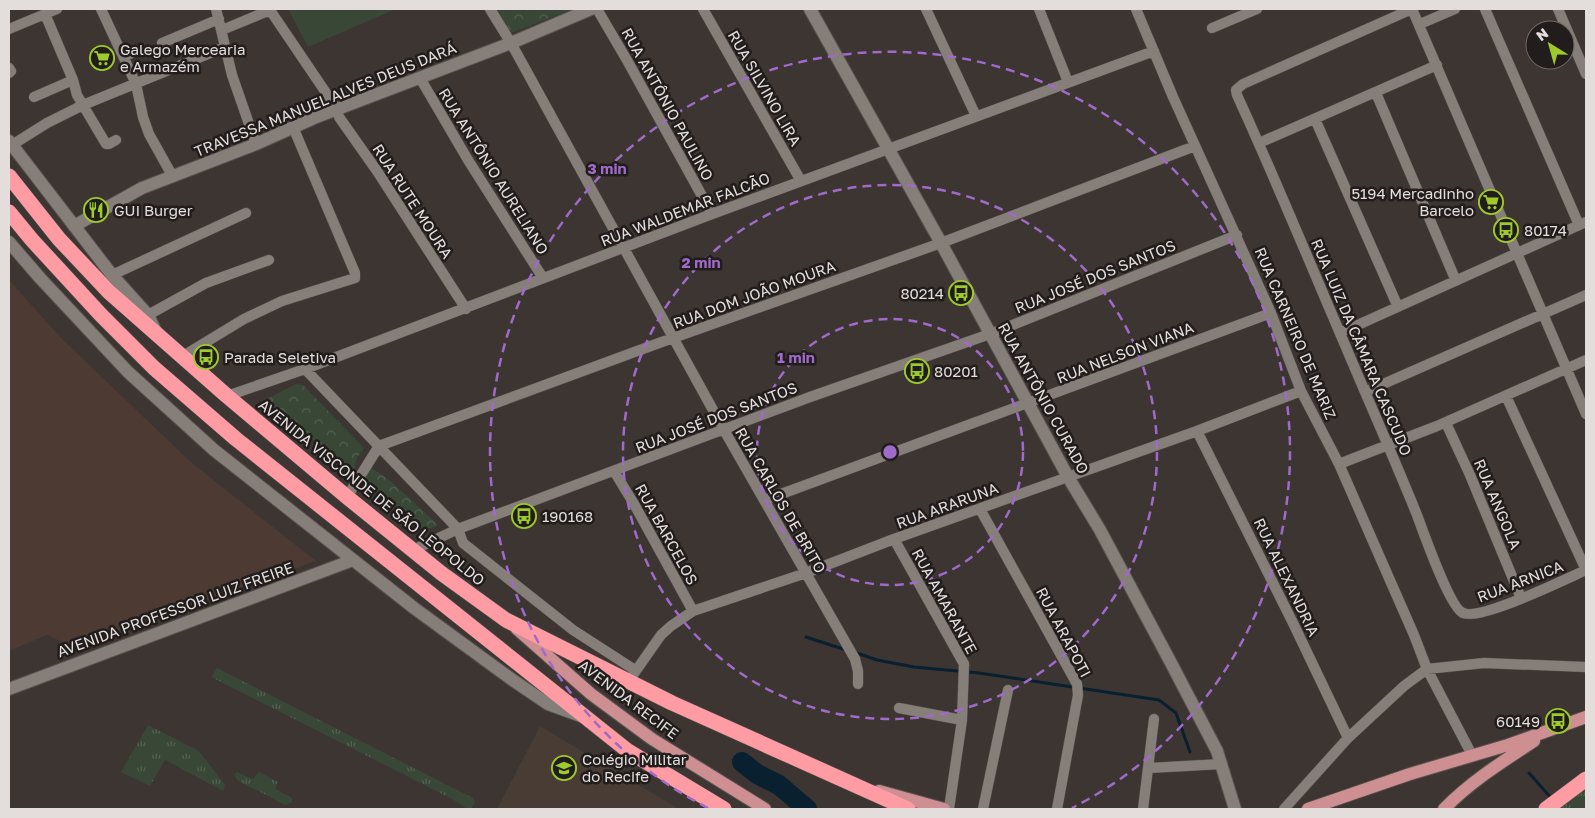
<svg xmlns="http://www.w3.org/2000/svg" width="1595" height="818" font-family="'Golos Text',sans-serif">
  <defs>
    <pattern id="grass-tufts" width="24" height="20" patternUnits="userSpaceOnUse" patternTransform="scale(1.25)"><rect width="24" height="20" fill="#384736"/><path d="M3 7l-1-3M5 7V3M7 7l1-3M15 17l-1-3M17 17v-4M19 17l1-3" fill="none" stroke="#556152"/></pattern>
    <pattern id="forest-crowns" width="20" height="18" patternUnits="userSpaceOnUse" patternTransform="scale(1.25)"><rect width="20" height="18" fill="#384736"/><path d="M2 6a3 3 0 1 1 6 0M12 15a3 3 0 1 1 6 0" fill="none" stroke="#556152"/></pattern>
  </defs>
  <rect width="100%" height="100%" fill="#3c3531"/>
  <path fill="#4d3a32" d="M 11,282 L 61,338 L 192,463 L 316,561 L 73,647 L 47,635 L 9,651 L 9,283 Z"/>
  <path fill="#493c35" d="M 540,726 L 679,809 L 497,809 Z"/>
  <path fill="url(#grass-tufts)" d="M 217,668 L 473,798 L 475,802 L 472,808 L 467,809 L 454,800 L 211,677 Z
    M 148,725 L 199,751 L 225,785 L 223,791 L 165,760 L 150,786 L 121,772 Z
    M 237,772 L 253,779 L 259,772 L 278,782 L 275,789 L 292,798 L 292,802 L 285,805 L 237,780 L 234,775 Z
    M 1586,782 L 1586,809 L 1542,809 Z"/>
  <path fill="url(#forest-crowns)" d="M 494,9 L 573,9 L 511,33 L 508,33 Z
    M 296,384 L 303,385 L 364,448 L 356,460 L 355,473 L 267,402 L 269,398 Z
    M 369,468 C 380,468 426,514 437,524 L 437,526 L 428,529 L 421,527 L 366,483 L 365,478 Z"/>
  <path fill="#384736" d="M 288,9 L 396,9 L 308,47 Z"/>
  <g fill="none" stroke-linecap="round" stroke-linejoin="round">
    <path stroke="#08202f" stroke-width="3" d="M 806,637 L 846,650
      M 854,652 L 877,660 L 914,667 L 979,673 L 1159,700 L 1176,713 L 1190,752
      M 1529,773 L 1552,799"/>
    <path stroke="#08202f" stroke-width="20" d="M 742,762 L 757,774 L 779,785 L 807,809"/>
    <defs>
      <path id="street" d="M 101,9 L 136,84 L 143,117 L 149,134 L 173,177
        M 216,9 L 232,75 L 256,144
        M 490,9 L 511,43 L 724,430 L 855,659 L 858,671 L 858,684
        M 597,9 L 628,62 L 712,214
        M 703,9 L 801,181
        M 926,9 L 976,116
        M 1039,9 L 1068,82
        M 1136,9 L 1173,97 L 1271,313 L 1301,391 L 1339,464 L 1414,635 L 1427,669 L 1472,755
        M 1412,9 L 1243,84 L 1236,90 L 1237,95 C 1275,178 1309,261 1345,345 C 1369,402 1394,458 1417,515 C 1423,531 1450,608 1463,613 C 1480,621 1566,579 1586,570
        M 1412,9 L 1586,414
        M 1485,9 L 1579,225
        M 1558,9 L 1586,74
        M 45,14 L 73,80 L 77,95 L 106,144 L 109,144 L 116,140
        M 1420,24 L 1455,9
        M 1212,28 L 1257,9
        M 9,29 L 57,9
        M 222,30 L 268,11 L 272,13 L 337,109 L 339,117 L 377,171 L 466,309
        M 162,43 L 219,19
        M 124,56 L 139,50
        M 9,68 L 11,71 L 9,73
        M 420,78 L 468,160 L 543,278
        M 1376,93 L 1456,281
        M 34,97 L 73,80
        M 1315,119 L 1398,307
        M 1259,143 L 1437,65
        M 12,145 L 47,123 L 83,105 L 225,47
        M 112,275 L 246,213
        M 148,315 L 206,283 L 269,260
        M 1340,333 L 1586,222
        M 183,356 L 244,319 L 282,301 L 355,278 L 355,273 L 293,127
        M 305,369 L 458,529 L 463,543 L 573,630 L 635,670
        M 1365,392 L 1586,295
        M 227,396 L 305,369 L 712,214 L 1154,51
        M 1506,396 L 1586,570
        M 1446,423 L 1470,475 L 1521,598
        M 1197,431 L 1293,623 L 1348,738
        M 1339,464 L 1437,426 L 1586,360
        M 614,471 L 634,504 L 693,611
        M 347,497 L 379,446 L 659,343 L 941,243 L 1195,146
        M 765,500 L 1271,313
        M 980,509 L 1077,684 L 1078,695 L 1057,809
        M 894,539 L 964,664 L 962,720 L 949,809
        M 413,550 L 458,529 L 810,397 L 990,334 L 1237,235
        M 628,682 L 661,635 L 671,626 L 693,611 L 806,573 L 894,539 L 1197,431 L 1301,391
        M 899,708 L 962,720
        M 1149,768 L 1222,764
        M 983,809 L 1008,690
        M 1143,809 L 1154,719
        M 1284,809 L 1348,738 L 1404,686 L 1427,669 L 1484,663 L 1586,667"/>
      <path id="secondary" d="M 810,9 L 941,243 L 1068,477 L 1100,530 L 1170,661 L 1217,751 L 1235,809
        M 9,141 L 112,275 L 148,315 L 156,332
        M 74,226 L 142,188 L 256,144 L 314,118 L 511,43 L 591,9
        M 9,242 L 40,278 L 128,372 L 214,450 L 414,608 L 514,681 L 548,704 L 581,716
        M 9,689 L 353,560"/>
      <path id="primary" d="M 517,629 L 591,694 L 652,739 L 765,809
        M 879,791 L 944,809
        M 1308,809 L 1410,774 L 1508,745 L 1586,717
        M 1444,809 C 1470,782 1502,762 1534,741"/>
      <path id="highway" d="M 9,176 L 59,239 L 109,292 L 227,396 L 347,497 L 441,573 L 506,620 L 672,703 L 908,809
        M 9,212 L 32,240 L 101,315 L 154,368 L 236,439 L 628,751 L 724,809
        M 1546,809 L 1586,779"/>
    </defs>
    <use href="#street" stroke="#595350" stroke-width="11"/>
    <use href="#secondary" stroke="#595350" stroke-width="14"/>
    <use href="#primary" stroke="#595350" stroke-width="14"/>
    <use href="#highway" stroke="#595350" stroke-width="16"/>
    <use href="#street" stroke="#867e79" stroke-width="10"/>
    <use href="#secondary" stroke="#867e79" stroke-width="12"/>
    <use href="#primary" stroke="#ce8f92" stroke-width="12"/>
    <use href="#highway" stroke="#fe9ba3" stroke-width="15"/>
  </g>
  <g fill="none" stroke="#9f6ac9" stroke-width="2.5" stroke-dasharray="9 6">
    <circle cx="890" cy="452" r="133"/>
    <circle cx="890" cy="452" r="267"/>
    <path d="M708 808A400 400 0 1 1 1072 808"/>
  </g>
  <defs>
    <symbol id="supermarket-ring" viewBox="-11 -11 22 22"><circle r="9.5" fill="#211d1c" stroke="#9fca2c" stroke-width="1.5"/><path d="M-6-5.5h2.5l.6 2H6L4.5 2H-2.5L-4.4-4H-6ZM-1.5 3.2a1.3 1.3 0 1 0 .1 0ZM3 3.2a1.3 1.3 0 1 0 .1 0Z" fill="#9fca2c"/></symbol>
    <symbol id="restaurant-ring" viewBox="-11 -11 22 22"><circle r="9.5" fill="#211d1c" stroke="#9fca2c" stroke-width="1.5"/><path d="M-5-6h1v4h1v-4h1v4h1v-4h1v5L-1.5 .5V6h-2V.5L-5-1ZM5-6V6H3V1.5H1.5Q1.5-4 5-6Z" fill="#9fca2c"/></symbol>
    <symbol id="bus-ring" viewBox="-11 -11 22 22"><circle r="9.5" fill="#211d1c" stroke="#9fca2c" stroke-width="1.5"/><path d="M-5-6H5V4H4V6H2V4H-2V6H-4V4H-5ZM-3.5-4V0h7V-4ZM-3.5 1.2v1.5H-2V1.2ZM2 1.2v1.5H3.5V1.2Z" fill="#9fca2c"/></symbol>
    <symbol id="school-ring" viewBox="-11 -11 22 22"><circle r="9.5" fill="#211d1c" stroke="#9fca2c" stroke-width="1.5"/><path d="M0-5L7-2L0 1L-7-2ZM-4 1L0 2.5L4 1V4Q0 6-4 4Z" fill="#9fca2c"/></symbol>
  </defs>
  <g fill-rule="evenodd">
    <use href="#supermarket-ring" x="88" y="44" width="28" height="28"/>
    <use href="#supermarket-ring" x="1477" y="188" width="28" height="28"/>
    <use href="#restaurant-ring" x="82" y="196" width="28" height="28"/>
    <use href="#bus-ring" x="1492" y="216" width="28" height="28"/>
    <use href="#bus-ring" x="947" y="279" width="28" height="28"/>
    <use href="#bus-ring" x="192" y="343" width="28" height="28"/>
    <use href="#bus-ring" x="903" y="357" width="28" height="28"/>
    <use href="#bus-ring" x="510" y="502" width="28" height="28"/>
    <use href="#bus-ring" x="1544" y="707" width="28" height="28"/>
    <use href="#school-ring" x="550" y="754" width="28" height="28"/>
  </g>
  <g text-anchor="middle" dominant-baseline="central" stroke-width="5" stroke-linejoin="round" paint-order="stroke">
    <g font-size="15" fill="#e3dedc" stroke="#211d1c" text-anchor="start">
      <text x="120" y="49">Galego Mercearia<tspan x="120" dy="17">e Armazém</tspan></text>
      <text x="1474" y="193" text-anchor="end">5194 Mercadinho<tspan x="1474" dy="17">Barcelo</tspan></text>
      <text x="114" y="210">GUI Burger</text>
      <text x="1524" y="230">80174</text>
      <text x="944" y="293" text-anchor="end">80214</text>
      <text x="224" y="357">Parada Seletiva</text>
      <text x="934" y="371">80201</text>
      <text x="542" y="516">190168</text>
      <text x="1540" y="721" text-anchor="end">60149</text>
      <text x="582" y="759">Colégio Militar<tspan x="582" dy="17">do Recife</tspan></text>
    </g>
    <g font-size="15" fill="#e3dedc" stroke="#211d1c">
      <text transform="translate(765 88) rotate(60)">RUA SILVINO LIRA</text>
      <text transform="translate(325 99) rotate(-22)">TRAVESSA MANUEL ALVES DEUS DARÁ</text>
      <text transform="translate(668 104) rotate(61)">RUA ANTÔNIO PAULINO</text>
      <text transform="translate(494 171) rotate(58)">RUA ANTÔNIO AURELIANO</text>
      <text transform="translate(413 201) rotate(57)">RUA RUTE MOURA</text>
      <text transform="translate(685 209) rotate(-21)">RUA WALDEMAR FALCÃO</text>
      <text transform="translate(1095 276) rotate(-22)">RUA JOSÉ DOS SANTOS</text>
      <text transform="translate(754 294) rotate(-20)">RUA DOM JOÃO MOURA</text>
      <text transform="translate(1296 333) rotate(67)">RUA CARNEIRO DE MARIZ</text>
      <text transform="translate(1362 347) rotate(67)">RUA LUIZ DA CÂMARA CASCUDO</text>
      <text transform="translate(1125 352) rotate(-21)">RUA NELSON VIANA</text>
      <text transform="translate(1044 398) rotate(61)">RUA ANTÔNIO CURADO</text>
      <text transform="translate(716 417) rotate(-21)">RUA JOSÉ DOS SANTOS</text>
      <text transform="translate(372 492) rotate(39)">AVENIDA VISCONDE DE SÃO LEOPOLDO</text>
      <text transform="translate(781 500) rotate(60)">RUA CARLOS DE BRITO</text>
      <text transform="translate(1498 504) rotate(67)">RUA ANGOLA</text>
      <text transform="translate(947 505) rotate(-20)">RUA ARARUNA</text>
      <text transform="translate(667 534) rotate(61)">RUA BARCELOS</text>
      <text transform="translate(1287 577) rotate(64)">RUA ALEXANDRIA</text>
      <text transform="translate(1520 581) rotate(-21)">RUA ARNICA</text>
      <text transform="translate(945 601) rotate(61)">RUA AMARANTE</text>
      <text transform="translate(175 609) rotate(-20)">AVENIDA PROFESSOR LUIZ FREIRE</text>
      <text transform="translate(1064 632) rotate(62)">RUA ARAPOTI</text>
      <text transform="translate(629 699) rotate(37)">AVENIDA RECIFE</text>
    </g>
  </g>
  <circle cx="890" cy="452" r="8" fill="#9f6ac9" stroke="#211d1c" stroke-width="2.5"/>
  <g font-size="15" text-anchor="middle" font-weight="bold" fill="#9f6ac9" stroke="#211d1c" stroke-width="5" stroke-linejoin="round" paint-order="stroke">
    <text x="607" y="174">3 min</text>
    <text x="701" y="268">2 min</text>
    <text x="796" y="363">1 min</text>
  </g>
  <rect width="1595" height="818" fill="none" stroke="#e3dedc" stroke-width="20"/>
  <g transform="translate(1550 45) rotate(323)"><circle r="24" fill="#211d1c" stroke="#6f6a69"/>
  <path d="M0-4L9 19L0 12L-9 19Z" fill="#9fca2c"/>
  <text y="-8" font-size="14" font-weight="bold" text-anchor="middle" fill="#e3dedc">N</text>
  </g>
</svg>
